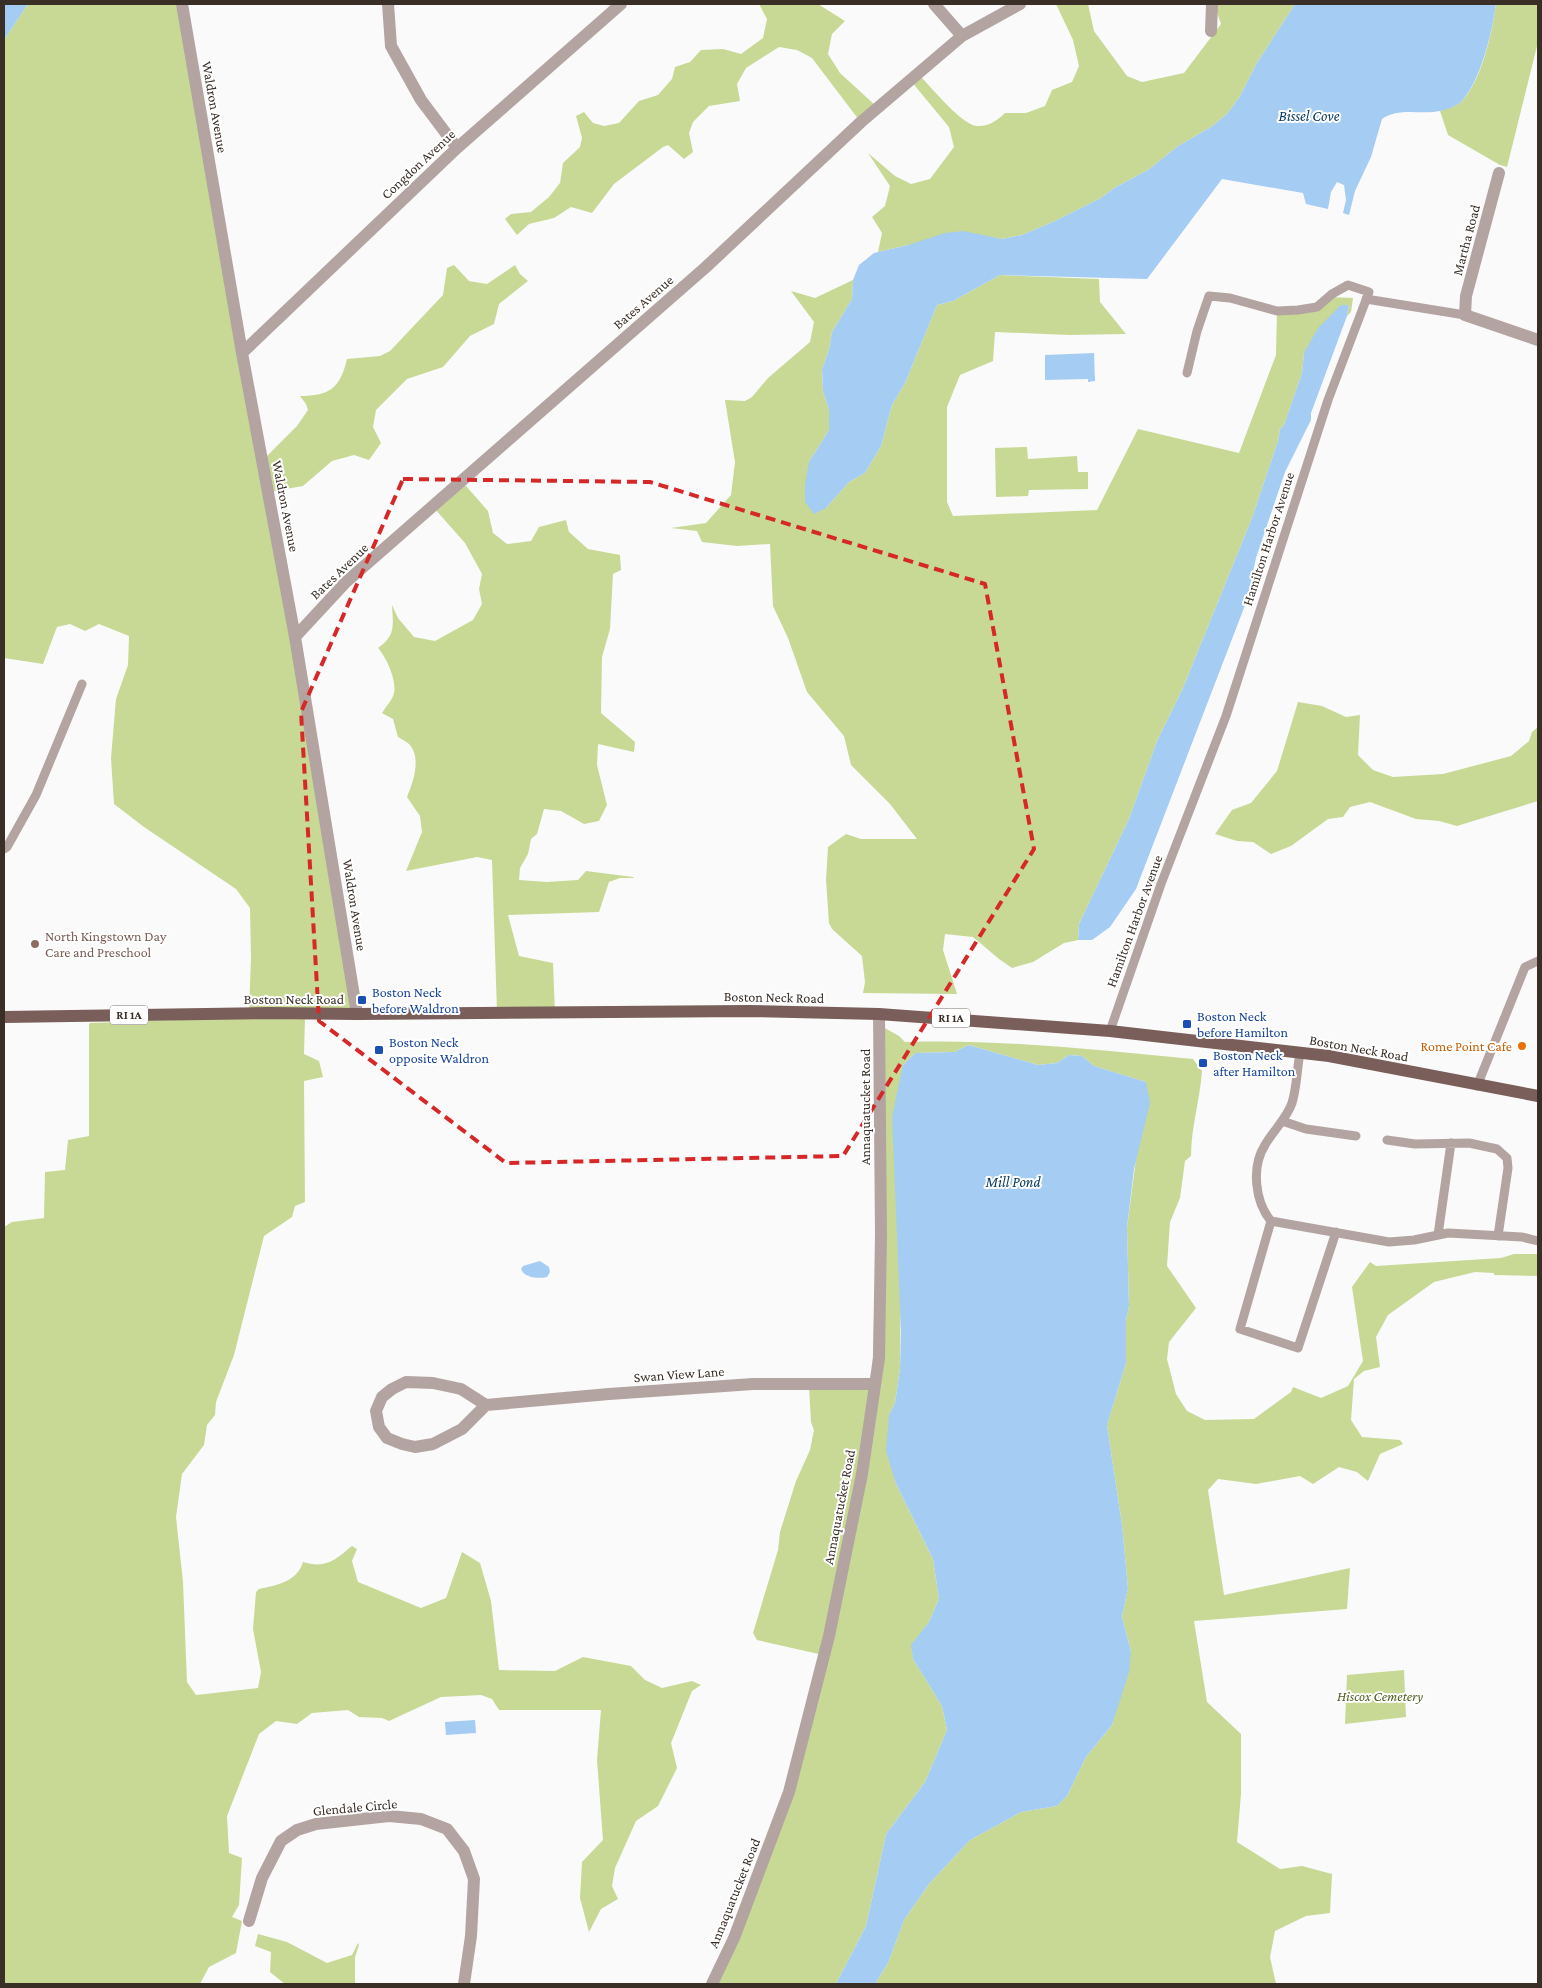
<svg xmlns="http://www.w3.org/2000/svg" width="1542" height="1988" font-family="'Crimson Pro',serif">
  <rect width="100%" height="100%" fill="#fafafa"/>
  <path fill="#c7d995" d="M 28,4 L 179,4 L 262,461 L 297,426 L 308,410 L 306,404 L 300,396 C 330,396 340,388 347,359 L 380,356 L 390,351 L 443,295 L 447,268 L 454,265 L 469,281 L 487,284 L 515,265 L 520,274 L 528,281 L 499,304 L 494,324 L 470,336 L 443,367 L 407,379 L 376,410 L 373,427 L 381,443 L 369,460 L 354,455 L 332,461 L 303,486 L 269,492 L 353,1015 L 305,1018 L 304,1054 L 319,1061 L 323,1077 L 304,1081 L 305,1202 L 295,1206 L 292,1217 L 264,1236 L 234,1355 L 216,1402 L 215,1415 L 207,1425 L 204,1445 L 182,1474 L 176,1517 L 183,1582 L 187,1682 L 196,1695 L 258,1688 L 261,1672 L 253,1629 L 256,1592 L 259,1589 C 277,1585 297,1582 303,1562 C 326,1569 335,1560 352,1546 L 357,1549 L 352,1561 L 358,1582 L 421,1608 L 446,1598 L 462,1552 L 480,1563 L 491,1601 L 499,1670 L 555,1671 L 583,1657 L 631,1666 L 645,1680 L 662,1688 L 692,1681 L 701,1685 L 692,1691 L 671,1743 L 677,1768 L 658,1806 L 636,1821 L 615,1868 L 612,1886 L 618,1899 L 601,1909 L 589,1932 L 580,1898 L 582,1862 L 603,1840 L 597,1760 L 601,1710 L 499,1710 L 492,1699 L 481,1695 L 441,1697 L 389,1721 L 382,1718 L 359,1717 L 348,1710 L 312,1713 L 297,1724 L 276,1721 L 259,1734 L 227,1816 L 229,1853 L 242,1858 L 239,1905 L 232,1917 L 242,1921 L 236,1953 L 209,1967 L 200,1984 L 4,1984 L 4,1227 L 12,1222 L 44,1218 L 45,1172 L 65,1170 L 68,1140 L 89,1136 L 89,1025 L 90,1023 L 244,1018 L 249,1012 L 251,958 L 250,908 L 236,889 L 144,827 L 114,804 L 111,758 L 116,699 L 128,665 L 129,636 L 99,624 L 85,631 L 70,624 L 57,627 L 43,664 L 4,658 L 4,40 Z
    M 759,4 L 818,4 L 845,21 L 832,34 L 828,54 L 840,73 L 876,106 L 859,120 L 812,58 L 797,50 L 779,47 L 746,68 L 737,84 L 740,101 L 709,106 L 693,122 L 689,133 L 693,152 L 684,159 L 668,145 L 663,147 L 614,184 L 592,213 L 571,207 L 554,218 L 529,224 L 517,235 L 505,219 L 511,214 L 531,212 L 549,197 L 560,183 L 563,163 L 580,147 L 582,138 L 576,116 L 584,112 L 593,123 L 604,126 L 619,123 L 639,101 L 658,95 L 672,79 L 675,67 L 690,62 L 701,50 L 723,49 L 741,54 L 763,38 L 767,19 Z
    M 1056,4 L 1088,4 L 1094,31 L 1127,76 L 1142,82 L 1184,73 L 1221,24 L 1215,7 L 1218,4 L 1295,4 L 1257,63 L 1240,96 L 1227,114 L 1211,127 L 1178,146 L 1148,170 L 1114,188 L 1101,198 L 1055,221 L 1022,235 L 1002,239 L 984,236 L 908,245 L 878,252 L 882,233 L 872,217 L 885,206 L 890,186 L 868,153 L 895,176 L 911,184 L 930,179 L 954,147 L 949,127 L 911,81 L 921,77 C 932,88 962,125 977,126 C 988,127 998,120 1005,113 L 1026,113 L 1045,106 L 1052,90 L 1072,82 L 1079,66 L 1073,40 Z
    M 1496,4 L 1538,4 L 1538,42 L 1507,167 L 1500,165 L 1448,135 L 1440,111 C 1446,109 1456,106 1461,102 C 1482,81 1492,32 1496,4 Z
    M 1000,275 L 1099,279 L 1100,302 L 1126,334 L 1069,335 L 995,332 L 993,361 L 960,375 L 947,407 L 947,502 L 953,516 L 1097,510 L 1138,429 L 1239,453 L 1276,355 L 1277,312 L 1312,309 L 1331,297 L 1353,298 L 1351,312 L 1347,316 L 1349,305 L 1304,353 L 1302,373 L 1284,425 L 1280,429 L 1278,441 L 1252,518 L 1183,688 L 1157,741 L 1129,819 L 1079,924 L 1078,940 L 1064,943 L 1033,962 L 1012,968 L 999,959 L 973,937 L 945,934 L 943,950 L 957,994 L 863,993 L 865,982 L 862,956 L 832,929 L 829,923 L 826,880 L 828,847 L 846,834 L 861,839 L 917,839 L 890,804 L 851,765 L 844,736 L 807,692 L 788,638 L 773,606 L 770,544 L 737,546 L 702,542 L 697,531 L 671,528 L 706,523 L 731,495 L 735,462 L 725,400 L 745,401 L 752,397 L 768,378 L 810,342 L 814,322 L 791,291 L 815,298 L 853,280 L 852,299 L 832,332 L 829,350 L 822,369 L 823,391 L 829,410 L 829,430 L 809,462 L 826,508 L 849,482 L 865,473 L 881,446 L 892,405 L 905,383 L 937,305 L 953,301 Z
    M 1027,447 L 1028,459 L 1077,456 L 1078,472 L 1088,472 L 1088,489 L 1029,490 L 1028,496 L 996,497 L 995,448 Z
    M 461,483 L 466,486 L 488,511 L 493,533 L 507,544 L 531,541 L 539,527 L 566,520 L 569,532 L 588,549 L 620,555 L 621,570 L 613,574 L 610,629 L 602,657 L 601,713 L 635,742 L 634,752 L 598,744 L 597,765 L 607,805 L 599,821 L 584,824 L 561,811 L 544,809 L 537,834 L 531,839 L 528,854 L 520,868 L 519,880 L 547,882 L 578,880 L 586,871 L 633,877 L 634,878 L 620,878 L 609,882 L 599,912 L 508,915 L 519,956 L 553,963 L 555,1013 L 497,1012 L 492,860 L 477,857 L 406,871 L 422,832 L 420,816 L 407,797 C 413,782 422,758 409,744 C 406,741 401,739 398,737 L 393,719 L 382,713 C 385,708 393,699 394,693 C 397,680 386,657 378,648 C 396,635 393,626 392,605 L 398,618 L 414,637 L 435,641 L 473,620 L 482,604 L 479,589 L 482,574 L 465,543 L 434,508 Z
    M 1298,702 L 1322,706 L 1346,717 L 1360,715 L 1358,755 L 1373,770 L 1393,777 L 1443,774 L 1511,756 L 1529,741 L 1532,732 L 1538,727 L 1538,801 L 1457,826 L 1439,821 L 1416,819 L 1370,802 L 1350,807 L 1343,817 L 1328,819 L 1291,846 L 1271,854 L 1253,842 L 1237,841 L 1215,834 L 1232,810 L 1251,803 L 1277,771 Z
    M 883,1027 L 899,1036 L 905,1042 C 1001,1039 1097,1050 1193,1059 L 1202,1071 C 1200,1100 1191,1127 1191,1156 L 1185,1161 L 1180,1198 L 1170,1222 L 1167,1266 L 1196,1308 L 1169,1342 L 1167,1359 L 1176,1394 L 1187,1411 L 1205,1420 L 1254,1419 L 1291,1392 L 1293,1387 L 1321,1398 L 1348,1386 L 1363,1361 L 1352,1287 L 1370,1262 L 1376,1266 L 1501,1258 L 1514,1254 L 1538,1254 L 1538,1276 L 1494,1275 L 1494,1273 L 1475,1272 L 1434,1282 L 1388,1315 L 1376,1337 L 1380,1367 L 1364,1371 L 1354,1379 L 1351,1420 L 1362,1437 L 1400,1440 L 1403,1444 L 1380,1454 L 1368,1481 L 1357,1472 L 1339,1467 L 1313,1484 L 1300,1476 L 1256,1484 L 1218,1479 L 1208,1490 L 1224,1595 L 1350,1568 L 1347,1609 L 1194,1621 L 1207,1702 L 1241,1734 L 1241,1794 L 1237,1842 L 1280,1869 L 1302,1866 L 1332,1874 L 1330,1913 L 1306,1916 L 1275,1931 L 1270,1957 L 1276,1984 L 875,1984 L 888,1963 L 904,1920 L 929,1884 L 970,1840 L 1021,1812 L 1057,1806 L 1067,1796 L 1086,1757 L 1112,1725 L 1131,1651 L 1122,1617 L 1128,1588 L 1122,1525 L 1107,1425 L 1126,1363 L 1126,1320 L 1129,1306 L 1127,1228 L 1146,1082 L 1094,1066 L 1082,1056 L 1069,1055 L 1057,1063 L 1038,1065 L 969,1045 L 954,1052 L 915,1053 L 903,1065 L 900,1368 L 895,1403 L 889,1415 L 896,1484 L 933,1559 L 939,1599 L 929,1622 L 912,1645 L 913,1659 L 942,1706 L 947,1730 L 925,1782 L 886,1834 L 866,1926 L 836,1984 L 711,1984 L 789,1791 L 823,1655 L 757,1640 L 753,1633 L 778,1550 L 780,1532 L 796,1481 L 810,1450 L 814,1430 L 811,1422 L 809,1386 L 872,1383 Z
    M 1404,1670 L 1406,1717 L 1345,1724 L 1347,1675 Z
    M 258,1934 L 287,1942 L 327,1963 L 352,1955 L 358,1943 L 359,1945 L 355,1957 L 355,1984 L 285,1984 L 270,1972 L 271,1952 L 255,1946 Z"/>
  <path fill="#a5ccf2" d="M 4,4 L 28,4 L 4,40 Z
    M 1295,4 L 1496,4 C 1492,32 1481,81 1461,102 C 1457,106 1445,110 1440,111 C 1422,115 1398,107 1382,119 L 1371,157 L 1355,191 L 1349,215 L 1343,213 L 1346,200 L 1344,185 L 1337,182 L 1331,192 L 1328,209 L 1306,204 L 1303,193 L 1222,179 L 1147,279 L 1000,275 L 953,301 L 937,305 L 905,383 L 892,405 L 881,446 L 865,473 L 849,482 L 826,508 L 814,514 L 805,502 L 805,484 L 809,462 L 829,430 L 829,410 L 823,391 L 822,369 L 829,350 L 832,332 L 852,299 L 853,280 L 859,265 L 874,253 L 908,245 L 945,233 L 963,231 L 1002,239 L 1022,235 L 1055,221 L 1101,198 L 1114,188 L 1148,170 L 1178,146 L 1211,127 L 1227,114 L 1240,96 L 1257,63 Z
    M 1341,305 L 1349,305 L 1347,316 L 1311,413 L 1311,420 L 1285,472 L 1256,558 L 1247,600 L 1136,889 L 1110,927 L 1092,940 L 1078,940 L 1079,924 L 1129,819 L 1157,741 L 1183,688 L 1252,518 L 1278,441 L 1280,429 L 1284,425 L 1302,373 L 1304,353 L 1318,328 Z
    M 1094,353 L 1095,381 L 1088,382 L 1088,379 L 1045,380 L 1045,355 Z
    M 969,1045 L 1038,1065 L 1057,1063 L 1069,1055 L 1082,1056 L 1094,1066 L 1146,1082 L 1150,1103 L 1134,1169 L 1127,1228 L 1129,1306 L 1126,1320 L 1126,1363 L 1107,1425 L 1122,1525 L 1128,1588 L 1122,1617 L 1131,1651 L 1129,1672 L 1112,1725 L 1086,1757 L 1067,1796 L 1057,1806 L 1021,1812 L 970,1840 L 929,1884 L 904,1920 L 888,1963 L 875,1984 L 836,1984 L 866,1926 L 886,1834 L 925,1782 L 947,1730 L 942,1706 L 913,1659 L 911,1645 L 929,1622 L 939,1599 L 933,1559 L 896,1484 L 886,1451 L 889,1415 L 895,1403 L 900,1368 L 901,1332 L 892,1117 L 903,1065 L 915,1053 L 954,1052 Z
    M 540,1261 L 549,1267 L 550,1272 L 547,1277 C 539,1279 524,1278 521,1269 L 523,1266 Z
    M 475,1720 L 476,1733 L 446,1735 L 445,1722 Z"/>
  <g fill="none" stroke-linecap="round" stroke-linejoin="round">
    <path stroke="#b4a4a1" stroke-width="9" d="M 1366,299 L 1465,315
      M 4,849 L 7,847 L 36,795 L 82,684
      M 1110,1031 L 1161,884 L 1226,716 L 1328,400 L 1369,292 L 1348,285 L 1332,294 L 1317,307 L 1298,310 L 1277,311 L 1230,298 L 1209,296 L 1197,331 L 1187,373
      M 1477,1086 L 1525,967 L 1538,961
      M 1282,1121 L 1306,1129 L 1356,1136
      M 1387,1140 L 1415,1144 L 1469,1143 L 1497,1149 L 1507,1158 L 1508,1168 L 1498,1236
      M 1271,1221 C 1255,1202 1251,1167 1265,1145 C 1273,1131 1287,1118 1292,1103 C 1297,1087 1297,1068 1300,1053
      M 1336,1232 L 1298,1348 L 1240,1329 L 1271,1221 L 1389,1242 L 1414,1240 L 1448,1233 L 1522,1237 L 1538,1241
      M 1438,1235 L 1451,1143"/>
    <path stroke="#b4a4a1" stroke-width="12" d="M 182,4 L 242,353 L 295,637 L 357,1014
      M 388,4 L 391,46 L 421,100 L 457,148
      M 934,4 L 962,36
      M 1211,31 L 1212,4
      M 1499,173 L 1466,296 L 1465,315 L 1538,340
      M 242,353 L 457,148 L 621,4
      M 295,637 L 346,582 L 706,267 L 861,122 L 962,36 L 1020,4
      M 486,1405 L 461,1389 L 433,1383 L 406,1382 L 392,1389 L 382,1397 L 376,1411 L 379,1427 L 387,1438 L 402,1444 L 415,1447 L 433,1444 L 462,1429 L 486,1405 L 609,1394 L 753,1384 L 875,1384
      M 249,1921 L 262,1878 L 281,1841 L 297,1830 L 316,1824 L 389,1816 L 421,1819 L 447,1829 L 464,1851 L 474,1879 L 471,1936 L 464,1984"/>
    <path stroke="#b4a4a1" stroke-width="12" d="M 712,1984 L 734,1938 L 789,1792 L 829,1636 L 862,1474 L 879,1358 L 881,1234 L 879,1014"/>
    <path stroke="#795e59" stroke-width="12" d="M 4,1017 L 269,1013 L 357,1014 L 749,1011 L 879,1014 L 1110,1031 L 1329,1056 L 1538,1096"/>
  </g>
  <path fill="none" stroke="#d62828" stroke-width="4" stroke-dasharray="10 6" stroke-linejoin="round" d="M 403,479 L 650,482 L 985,584 L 1034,849 L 843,1156 L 506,1163 L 319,1021 L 301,712 Z"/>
  <circle fill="#8d6e63" stroke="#fff" stroke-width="2" cx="35" cy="944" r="5"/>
  <g fill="#1a4fb4" stroke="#fff" stroke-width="2">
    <rect x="357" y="995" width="10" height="10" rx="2.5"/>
    <rect x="1182" y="1019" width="10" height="10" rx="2.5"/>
    <rect x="374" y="1045" width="10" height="10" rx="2.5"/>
    <rect x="1198" y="1058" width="10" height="10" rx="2.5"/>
  </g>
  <circle fill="#e8710a" stroke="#fff" stroke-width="2" cx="1522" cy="1046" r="5"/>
  <g text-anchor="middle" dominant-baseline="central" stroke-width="4" stroke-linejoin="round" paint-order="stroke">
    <g fill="#fff" stroke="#756d68" stroke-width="1">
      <rect x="110" y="1005.5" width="38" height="19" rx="4"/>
      <rect x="932" y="1008.5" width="38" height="19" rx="4"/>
    </g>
    <g font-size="12" font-weight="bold" fill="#3a2f27">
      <text x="129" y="1015">RI 1A</text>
      <text x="951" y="1018">RI 1A</text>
    </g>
    <g font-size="14" fill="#3a2f27" stroke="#fff">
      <text transform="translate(215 107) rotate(80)">Waldron Avenue</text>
      <text transform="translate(418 164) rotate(-43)">Congdon Avenue</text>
      <text transform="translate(1466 240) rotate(-75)">Martha Road</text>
      <text transform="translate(643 302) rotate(-41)">Bates Avenue</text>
      <text transform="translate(286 506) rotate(79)">Waldron Avenue</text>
      <text transform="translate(1268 539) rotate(-72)">Hamilton Harbor Avenue</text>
      <text transform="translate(339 571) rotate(-44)">Bates Avenue</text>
      <text transform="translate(355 905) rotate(81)">Waldron Avenue</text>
      <text transform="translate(1134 921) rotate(-70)">Hamilton Harbor Avenue</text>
      <text transform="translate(774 997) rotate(1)">Boston Neck Road</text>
      <text x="294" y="999">Boston Neck Road</text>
      <text transform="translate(1359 1048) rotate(10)">Boston Neck Road</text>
      <text transform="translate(865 1107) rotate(-90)">Annaquatucket Road</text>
      <text transform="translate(679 1374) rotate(-4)">Swan View Lane</text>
      <text transform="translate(839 1507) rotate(-79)">Annaquatucket Road</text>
      <text transform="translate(355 1807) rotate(-5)">Glendale Circle</text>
      <text transform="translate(734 1893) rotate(-68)">Annaquatucket Road</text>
    </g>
    <g font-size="14" fill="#785e54" stroke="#fff" text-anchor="start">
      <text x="45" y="936">North Kingstown Day<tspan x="45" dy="16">Care and Preschool</tspan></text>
    </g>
    <g font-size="14" fill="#164399" stroke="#fff" text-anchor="start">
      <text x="372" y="992">Boston Neck<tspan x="372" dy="16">before Waldron</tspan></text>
      <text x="1197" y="1016">Boston Neck<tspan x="1197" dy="16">before Hamilton</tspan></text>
      <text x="389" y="1042">Boston Neck<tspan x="389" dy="16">opposite Waldron</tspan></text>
      <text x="1213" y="1055">Boston Neck<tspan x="1213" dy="16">after Hamilton</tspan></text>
    </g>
    <g font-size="14" fill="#c56008" stroke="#fff" text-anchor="end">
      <text x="1512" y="1046">Rome Point Cafe</text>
    </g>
    <g font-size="14" font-style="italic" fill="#505e22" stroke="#fff">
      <text x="1380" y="1696">Hiscox Cemetery</text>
    </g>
    <g font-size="15" font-style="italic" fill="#093b63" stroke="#fff">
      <text x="1309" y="116">Bissel Cove</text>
      <text x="1013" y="1182">Mill Pond</text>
    </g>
  </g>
  <rect width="1542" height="1988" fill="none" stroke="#3a2f27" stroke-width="10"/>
</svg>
